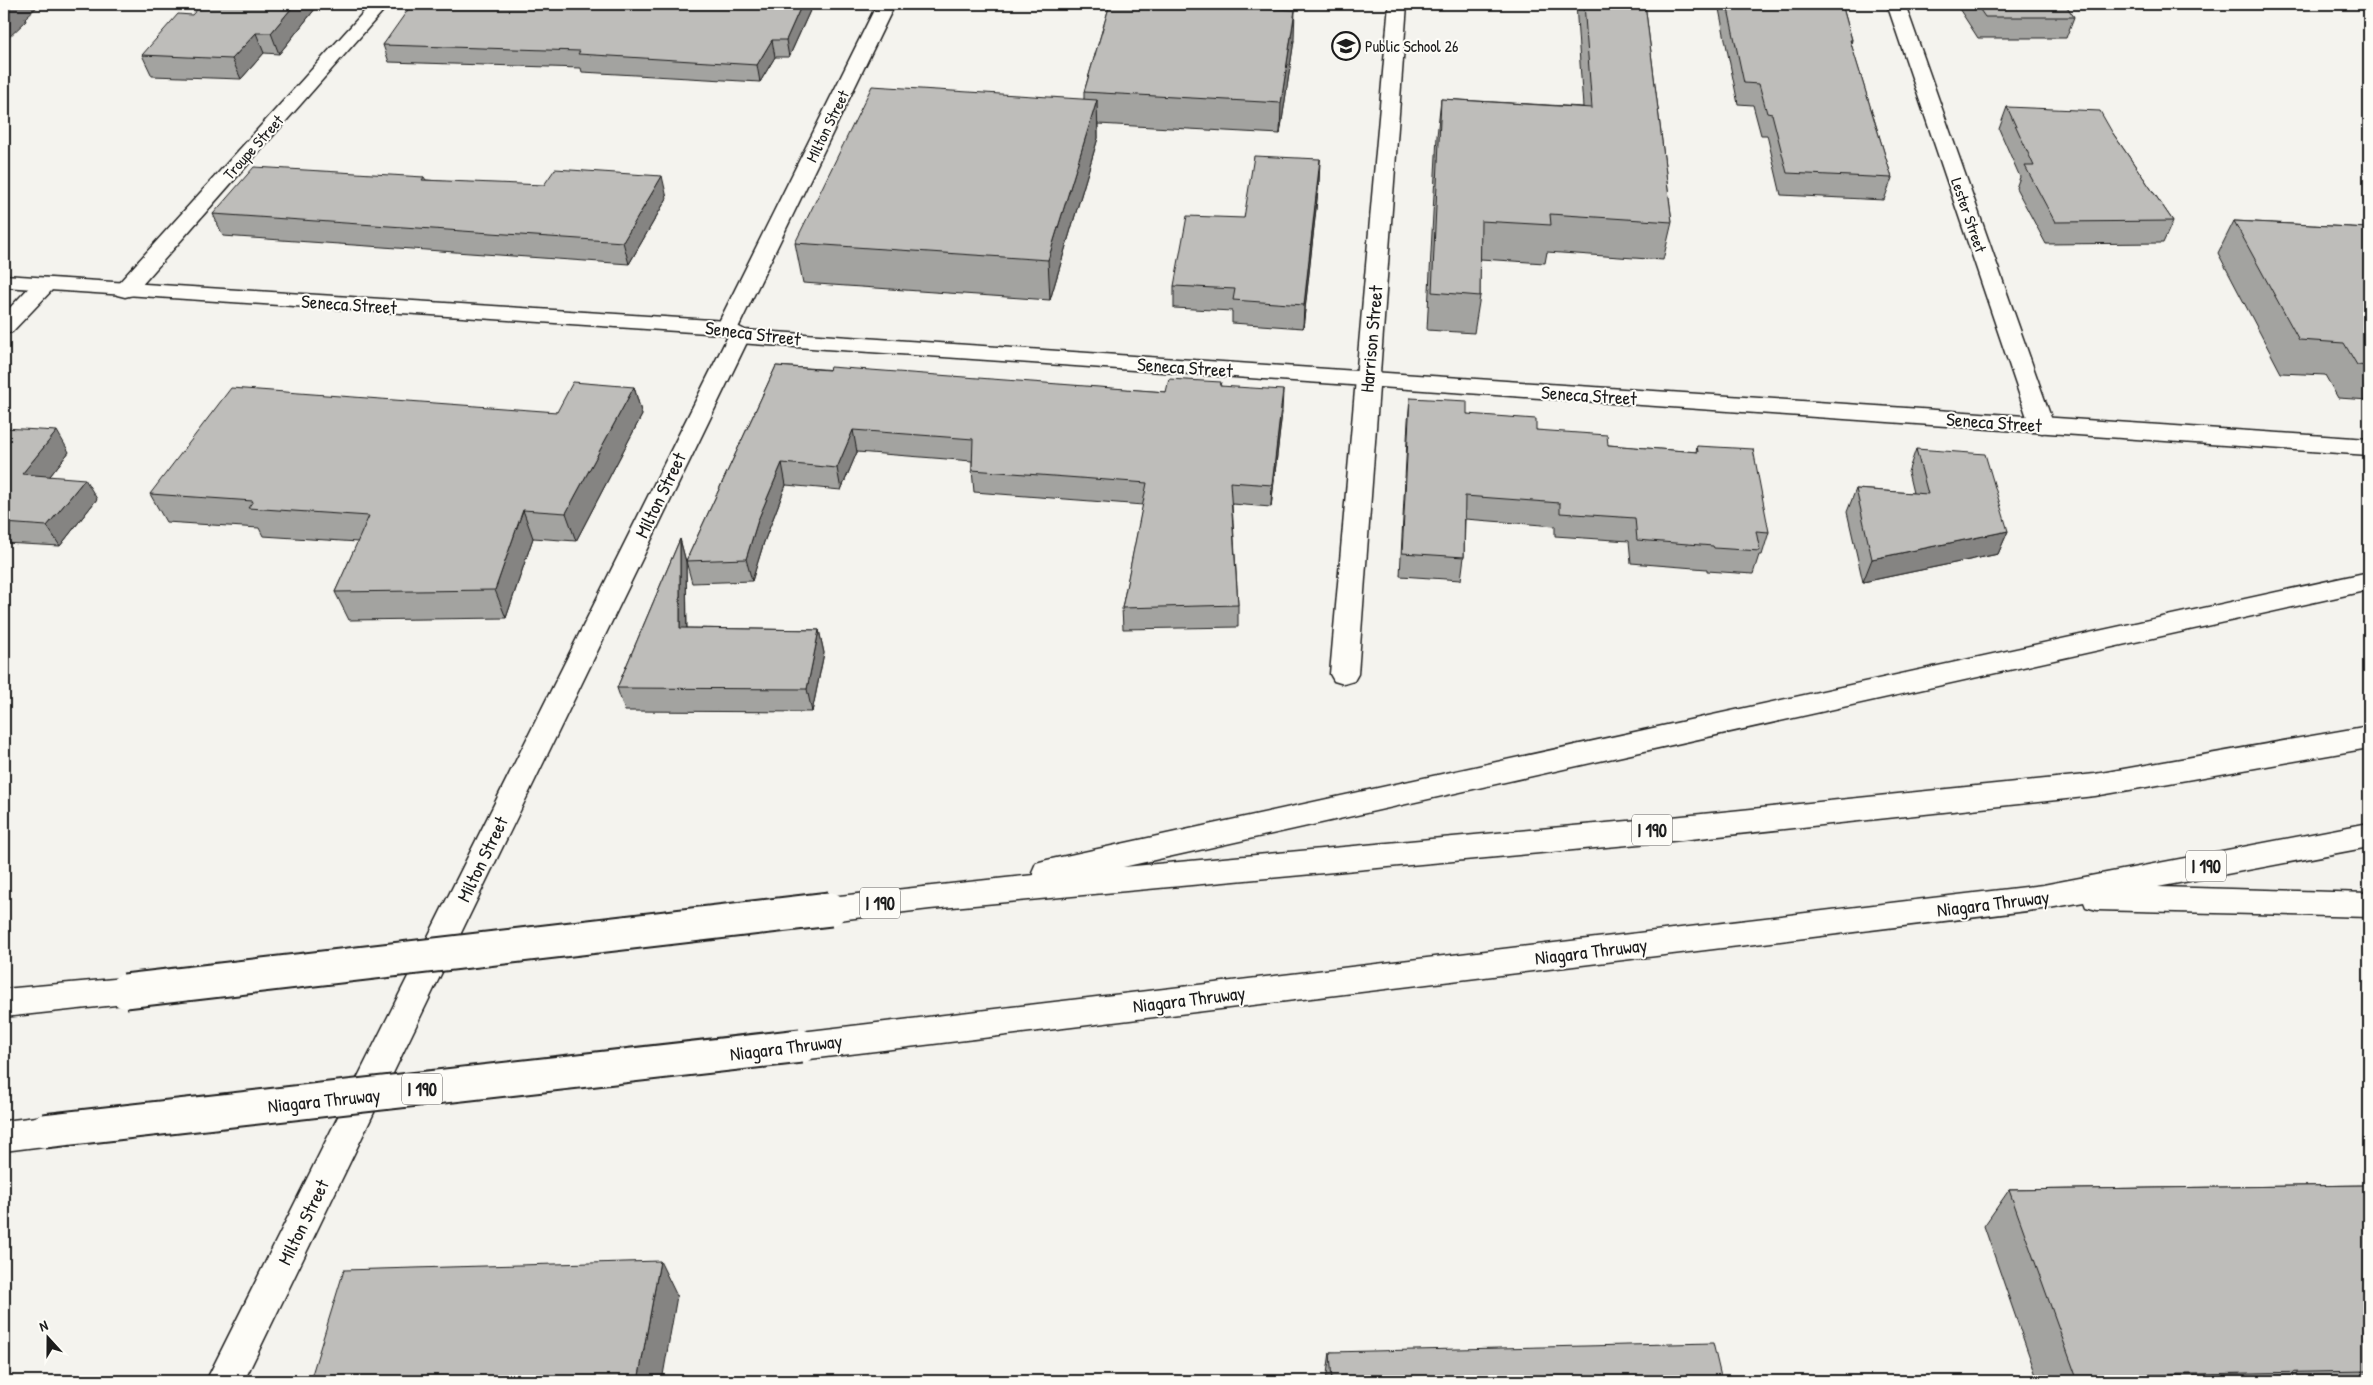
<svg xmlns="http://www.w3.org/2000/svg" width="2373" height="1385" font-family="'Patrick Hand',sans-serif">
  <rect width="100%" height="100%" fill="#f4f3ee"/>
  <filter id="ink" filterUnits="userSpaceOnUse"><feTurbulence type="fractalNoise" baseFrequency=".02" numOctaves="2"/><feDisplacementMap in="SourceGraphic" scale="10" xChannelSelector="R" yChannelSelector="G"/><feConvolveMatrix kernelMatrix="1 2 1 2 8 2 1 2 1" color-interpolation-filters="sRGB"/></filter>
  <g filter="url(#ink)">
    <g fill="none" stroke-linecap="round" stroke-linejoin="round">
      <defs>
        <path id="minor" d="M 371,4 L 389,4 L 133,295 L 125,297 L 117,295 L 114,290 L 117,285 Z
          M 877,4 L 895,4 L 737,330 L 747,331 L 750,336 L 244,1381 L 206,1381 L 729,334 L 719,333 L 716,328 Z
          M 1389,4 L 1407,4 L 1358,674 L 1354,681 L 1344,684 L 1334,681 L 1330,674 Z
          M 1887,4 L 1905,4 L 2054,426 L 2050,431 L 2042,433 L 2034,431 L 2030,426 Z
          M 45,278 L 53,279 L 56,284 L 53,289 L 12,332 L 4,334 L 4,314 L 37,279 Z"/>
        <path id="secondary" d="M 4,275 L 727,321 L 745,330 L 2369,439 L 2369,455 L 739,343 L 722,334 L 4,287 Z"/>
        <path id="motorway" d="M 2369,572 L 2369,590 L 1123,867 L 1672,817 L 2095,774 L 2369,726 L 2369,748 L 2095,796 L 1672,841 L 930,909 L 830,921 L 819,918 L 815,909 L 819,900 L 830,897 L 1034,875 L 1032,872 L 1036,863 L 1047,860 Z
          M 2369,823 L 2369,847 L 2158,887 L 2369,893 L 2369,917 L 2097,910 L 2086,907 L 2084,902 L 2043,909 L 801,1060 L 789,1056 L 785,1046 L 789,1036 L 801,1032 L 2043,885 Z
          M 125,978 L 136,981 L 141,991 L 136,1001 L 125,1004 L 4,1017 L 4,989 Z
          M 44,1116 L 56,1120 L 61,1131 L 56,1142 L 44,1146 L 4,1151 L 4,1121 Z"/>
      </defs>
      <use href="#minor" stroke="#1c1c1c" stroke-width="3"/>
      <use href="#secondary" stroke="#1c1c1c" stroke-width="3"/>
      <use href="#motorway" stroke="#1c1c1c" stroke-width="3"/>
      <use href="#minor" fill="#fdfcf7" fill-rule="evenodd"/>
      <use href="#secondary" fill="#fdfcf7" fill-rule="evenodd"/>
      <use href="#motorway" fill="#fdfcf7" fill-rule="evenodd"/>
      <defs>
        <path id="motorway-bridge" d="M 125,991 L 830,909
          M 44,1131 L 801,1046"/>
      </defs>
      <use href="#motorway-bridge" stroke="#1c1c1c" stroke-width="37" stroke-linecap="butt"/>
      <use href="#motorway-bridge" stroke="#fdfcf7" stroke-width="33"/>
    </g>
    <path fill="#a3a3a0" stroke="#1c1c1c" d="M 319,4 L 279,54 L 264,53 L 241,79 L 152,76 L 142,55 L 192,15 Z
      M 418,4 L 813,4 L 789,57 L 775,57 L 760,82 L 582,72 L 581,68 L 389,62 L 383,45 Z
      M 1110,4 L 1179,4 L 1179,5 L 1294,40 L 1280,134 L 1098,124 L 1098,138 L 1050,300 L 803,283 L 795,243 L 1084,99 L 1084,92 Z
      M 1576,4 L 1645,4 L 1672,222 L 1663,260 L 1547,252 L 1545,263 L 1480,259 L 1480,296 L 1474,333 L 1427,330 L 1437,136 L 1441,99 L 1583,107 Z
      M 1718,4 L 1842,4 L 1852,40 L 1851,44 L 1892,178 L 1884,200 L 1781,195 L 1767,135 L 1761,135 L 1753,105 L 1738,104 Z
      M 1956,4 L 2065,4 L 2074,17 L 2066,38 L 1978,38 Z
      M 2007,107 L 2112,132 L 2173,221 L 2163,243 L 2046,244 L 2016,188 L 2020,177 L 1999,129 Z
      M 1320,159 L 1319,181 L 1303,328 L 1232,323 L 1232,311 L 1174,308 L 1174,286 L 1244,218 Z
      M 424,177 L 426,180 L 667,198 L 629,264 L 223,236 L 213,214 Z
      M 2234,221 L 2369,228 L 2369,400 L 2338,398 L 2325,375 L 2281,373 L 2218,253 Z
      M 776,366 L 1166,392 L 1221,386 L 1282,412 L 1271,507 L 1232,504 L 1238,605 L 1238,627 L 1123,629 L 1122,608 L 1143,505 L 974,492 L 972,470 L 972,461 L 857,452 L 841,490 L 786,485 L 764,542 L 752,581 L 692,583 L 686,561 Z
      M 634,387 L 642,415 L 576,541 L 533,538 L 506,618 L 349,620 L 335,592 L 358,542 L 263,536 L 259,528 L 166,522 L 150,494 L 557,412 Z
      M 1410,398 L 1467,414 L 1536,430 L 1608,445 L 1696,452 L 1697,446 L 1769,532 L 1762,555 L 1759,555 L 1753,574 L 1707,571 L 1707,569 L 1631,563 L 1629,541 L 1555,536 L 1555,526 L 1465,519 L 1464,557 L 1461,580 L 1400,576 L 1408,421 Z
      M 4,428 L 69,452 L 50,476 L 97,499 L 60,546 L 4,543 Z
      M 1916,449 L 2008,531 L 1998,554 L 1863,582 L 1847,512 L 1856,489 L 1913,493 L 1908,472 Z
      M 680,539 L 686,562 L 687,628 L 819,630 L 824,653 L 812,712 L 625,711 L 617,688 Z
      M 2369,1185 L 2369,1381 L 2038,1381 L 1984,1226 L 2009,1190 Z
      M 1330,1352 L 1722,1381 L 1326,1381 Z"/>
    <path fill="#858482" stroke="#1c1c1c" d="M 13,4 L 40,4 L 25,18 L 26,21 L 4,42 L 4,12 Z
      M 295,4 L 319,4 L 279,54 L 271,33 Z
      M 802,4 L 813,4 L 789,57 L 786,40 Z
      M 1295,10 L 1294,40 L 1280,134 L 1281,103 Z
      M 256,33 L 264,53 L 241,79 L 232,59 Z
      M 772,40 L 775,57 L 760,82 L 757,65 Z
      M 1097,100 L 1098,138 L 1050,300 L 1048,260 Z
      M 1320,159 L 1319,181 L 1303,328 L 1304,305 Z
      M 662,176 L 667,198 L 629,264 L 623,242 Z
      M 634,387 L 642,415 L 576,541 L 566,513 Z
      M 1283,390 L 1282,412 L 1271,507 L 1272,485 Z
      M 853,430 L 857,452 L 841,490 L 837,468 Z
      M 57,431 L 69,452 L 35,495 L 22,474 Z
      M 782,463 L 786,485 L 764,542 L 752,581 L 746,559 L 758,520 Z
      M 85,479 L 97,499 L 60,546 L 47,526 Z
      M 523,510 L 533,538 L 506,618 L 495,590 Z
      M 2008,531 L 1998,554 L 1863,582 L 1872,559 Z
      M 680,539 L 686,562 L 687,651 L 680,628 Z
      M 819,630 L 824,653 L 812,712 L 807,689 Z
      M 660,1261 L 677,1296 L 662,1381 L 638,1381 Z"/>
    <path fill="#bebdba" stroke="#1c1c1c" d="M 4,4 L 13,4 L 4,12 Z
      M 202,4 L 295,4 L 271,33 L 256,33 L 232,59 L 142,55 L 178,14 L 192,15 Z
      M 412,4 L 802,4 L 786,40 L 772,40 L 757,65 L 578,54 L 580,51 L 383,45 Z
      M 1110,4 L 1174,4 L 1295,10 L 1281,103 L 1084,92 Z
      M 1584,4 L 1645,4 L 1672,222 L 1550,214 L 1551,225 L 1481,221 L 1480,296 L 1432,292 L 1441,99 L 1592,108 Z
      M 1727,4 L 1842,4 L 1852,40 L 1850,40 L 1892,178 L 1787,173 L 1772,114 L 1767,113 L 1759,84 L 1744,83 Z
      M 1976,4 L 2065,4 L 2074,17 L 1985,17 Z
      M 872,86 L 1097,100 L 1048,260 L 795,243 Z
      M 2007,107 L 2100,111 L 2112,132 L 2173,221 L 2055,222 L 2025,166 L 2034,166 Z
      M 1254,156 L 1320,159 L 1304,305 L 1233,300 L 1235,289 L 1174,286 L 1187,216 L 1244,218 Z
      M 254,167 L 424,177 L 422,180 L 544,185 L 555,169 L 662,176 L 623,242 L 213,214 Z
      M 2234,221 L 2369,228 L 2369,366 L 2357,365 L 2344,343 L 2299,340 Z
      M 776,366 L 829,370 L 830,367 L 1166,392 L 1169,379 L 1221,382 L 1220,386 L 1283,390 L 1272,485 L 1230,482 L 1238,605 L 1122,608 L 1147,483 L 972,470 L 973,439 L 853,430 L 837,468 L 782,463 L 758,520 L 746,559 L 686,561 Z
      M 573,382 L 634,387 L 566,513 L 523,510 L 495,590 L 335,592 L 369,516 L 248,508 L 253,501 L 150,494 L 231,388 L 557,412 Z
      M 1410,398 L 1467,401 L 1467,414 L 1536,419 L 1536,430 L 1607,435 L 1608,445 L 1698,452 L 1697,446 L 1753,449 L 1769,532 L 1756,531 L 1760,551 L 1714,548 L 1713,546 L 1637,540 L 1635,518 L 1560,513 L 1560,503 L 1465,496 L 1464,557 L 1402,553 Z
      M 4,428 L 57,431 L 22,474 L 85,479 L 47,526 L 4,523 Z
      M 1916,449 L 1985,454 L 2008,531 L 1872,559 L 1856,489 L 1928,494 Z
      M 680,539 L 680,628 L 819,630 L 807,689 L 617,688 Z
      M 2369,1185 L 2369,1371 L 2076,1376 L 2009,1190 Z
      M 660,1261 L 638,1381 L 310,1381 L 344,1270 Z
      M 1713,1343 L 1722,1381 L 1332,1381 L 1330,1352 Z"/>
  </g>
  <defs>
    <symbol id="school-ring" viewBox="-11 -11 22 22"><circle r="9.5" fill="#fdfcf7" stroke="#1c1c1c" stroke-width="1.5"/><path d="M0-5L7-2L0 1L-7-2ZM-4 1L0 2.5L4 1V4Q0 6-4 4Z" fill="#1c1c1c"/></symbol>
  </defs>
  <g fill-rule="evenodd">
    <use href="#school-ring" x="1330" y="30" width="32" height="32"/>
  </g>
  <g text-anchor="middle" dominant-baseline="central" stroke-width="4" stroke-linejoin="round" paint-order="stroke">
    <g font-size="16" fill="#1c1c1c" stroke="#fdfcf7" text-anchor="start">
      <text x="1365" y="46">Public School 26</text>
    </g>
    <g font-size="16" fill="#1c1c1c" stroke="#fdfcf7">
      <text transform="translate(827 126) rotate(-64)">Milton Street</text>
      <text transform="translate(253 147) rotate(-48)">Troupe Street</text>
      <text transform="translate(1969 215) rotate(71)">Lester Street</text>
    </g>
    <g fill="#fdfcf7" stroke="#605f5e" stroke-width="1">
      <rect x="1632" y="814.5" width="40" height="31" rx="4"/>
      <rect x="2186" y="850.5" width="40" height="31" rx="4"/>
      <rect x="860" y="887.5" width="40" height="31" rx="4"/>
      <rect x="402" y="1073.5" width="40" height="31" rx="4"/>
    </g>
    <g font-size="18" font-weight="bold" fill="#1c1c1c">
      <text x="1652" y="830">I 190</text>
      <text x="2206" y="866">I 190</text>
      <text x="880" y="903">I 190</text>
      <text x="422" y="1089">I 190</text>
    </g>
    <g font-size="19" fill="#1c1c1c" stroke="#fdfcf7">
      <text transform="translate(349 304) rotate(4)">Seneca Street</text>
      <text transform="translate(753 333) rotate(7)">Seneca Street</text>
      <text transform="translate(1371 339) rotate(-85)">Harrison Street</text>
      <text transform="translate(1185 367) rotate(4)">Seneca Street</text>
      <text transform="translate(1589 395) rotate(4)">Seneca Street</text>
      <text transform="translate(1994 422) rotate(4)">Seneca Street</text>
      <text transform="translate(660 495) rotate(-64)">Milton Street</text>
      <text transform="translate(482 859) rotate(-64)">Milton Street</text>
      <text transform="translate(1993 903) rotate(-7)">Niagara Thruway</text>
      <text transform="translate(1591 951) rotate(-7)">Niagara Thruway</text>
      <text transform="translate(1189 999) rotate(-7)">Niagara Thruway</text>
      <text transform="translate(786 1047) rotate(-7)">Niagara Thruway</text>
      <text transform="translate(324 1100) rotate(-6)">Niagara Thruway</text>
      <text transform="translate(303 1222) rotate(-64)">Milton Street</text>
    </g>
  </g>
  <rect width="2373" height="1385" fill="none" stroke="#fdfcf7" stroke-width="20"/>
  <rect x="10" y="10" width="2353" height="1365" fill="none" stroke="#1c1c1c" stroke-width="2" filter="url(#ink)"/>
  <g transform="translate(48 1338) rotate(339)" stroke="#fdfcf7" stroke-width="4" paint-order="stroke">
  <path d="M0-4L9 19L0 12L-9 19Z" fill="#1c1c1c"/>
  <text y="-8" font-size="14" font-weight="bold" text-anchor="middle" fill="#1c1c1c">N</text>
  </g>
</svg>
